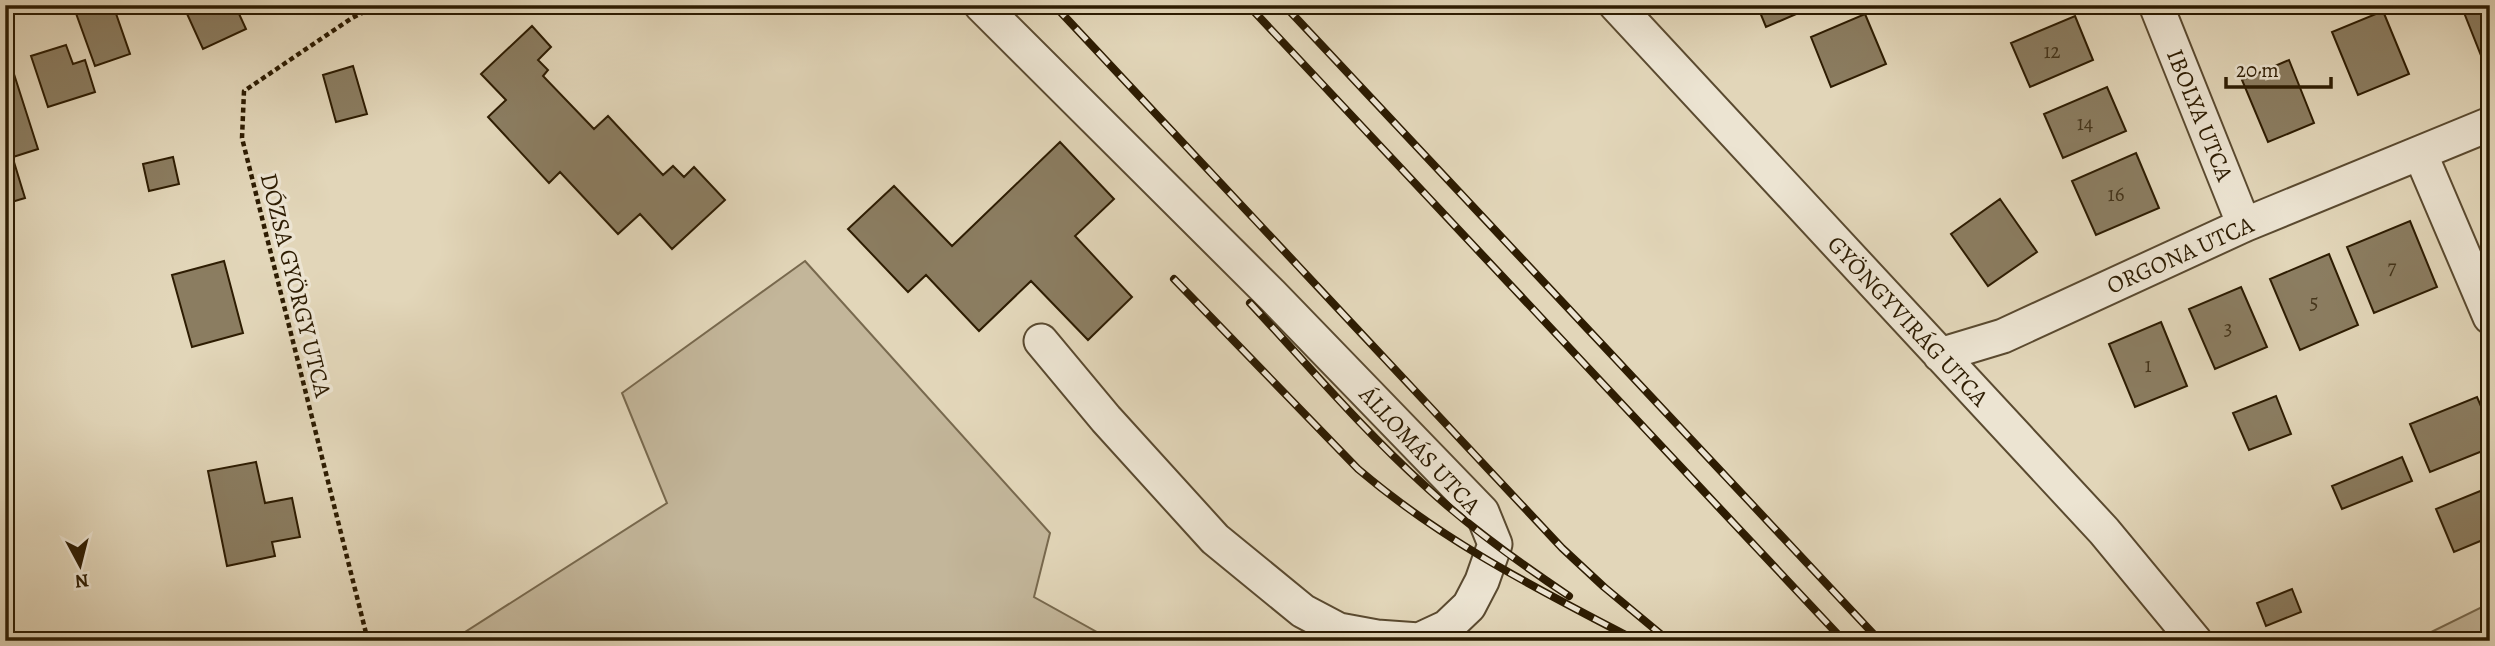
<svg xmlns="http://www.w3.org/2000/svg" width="2495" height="646" font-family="Alegreya,serif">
  <rect width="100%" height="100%" fill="#e2d6b9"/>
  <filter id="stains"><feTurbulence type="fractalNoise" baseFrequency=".00286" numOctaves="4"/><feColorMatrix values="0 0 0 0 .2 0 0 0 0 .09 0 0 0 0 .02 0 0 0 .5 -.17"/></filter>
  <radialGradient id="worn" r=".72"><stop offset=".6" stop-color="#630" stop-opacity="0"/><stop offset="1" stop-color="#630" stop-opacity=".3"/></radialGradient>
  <path fill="#c3b69a" stroke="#78694e" stroke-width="2" d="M 805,261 L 1050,533 L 1034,597 L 1113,641 L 451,641 L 667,503 L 622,393 Z
    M 2490,603 L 2490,641 L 2413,641 Z"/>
  <path fill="#8b7d61" stroke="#2d1c02" stroke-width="2" d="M 73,5 L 113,5 L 130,54 L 95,66 Z
    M 183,5 L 235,5 L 246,29 L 203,49 Z
    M 1757,5 L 1817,5 L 1766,27 Z
    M 2461,5 L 2490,5 L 2490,66 L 2486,68 Z
    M 2383,11 L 2409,74 L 2358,95 L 2332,32 Z
    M 1865,14 L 1886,64 L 1831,87 L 1811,37 Z
    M 2075,16 L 2093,60 L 2030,87 L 2011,43 Z
    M 532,26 L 551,47 L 538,60 L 548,70 L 543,76 L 594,129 L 608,116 L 663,175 L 673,166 L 684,177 L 694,167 L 725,200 L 672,249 L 640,214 L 618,234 L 560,172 L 549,183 L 488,117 L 506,100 L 481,74 Z
    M 66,45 L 73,64 L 85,60 L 95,92 L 48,107 L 31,56 Z
    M 5,46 L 38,149 L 10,158 L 5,144 Z
    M 2289,60 L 2314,123 L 2268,142 L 2242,80 Z
    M 353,66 L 367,114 L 336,122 L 323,75 Z
    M 2107,87 L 2126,131 L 2063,158 L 2044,114 Z
    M 1060,142 L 1114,199 L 1075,236 L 1132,297 L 1088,340 L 1031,281 L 979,331 L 926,275 L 908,292 L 848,229 L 894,186 L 952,246 Z
    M 2136,153 L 2159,208 L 2096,235 L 2072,181 Z
    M 173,157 L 179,184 L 149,191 L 143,164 Z
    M 14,162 L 25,198 L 5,204 L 5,165 Z
    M 2000,199 L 2037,252 L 1988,286 L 1951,234 Z
    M 2410,221 L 2437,287 L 2374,313 L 2347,247 Z
    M 2329,254 L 2358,325 L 2300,350 L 2270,279 Z
    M 224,261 L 243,333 L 192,347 L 172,275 Z
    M 2241,287 L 2267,347 L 2215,369 L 2189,309 Z
    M 2161,322 L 2187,386 L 2135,407 L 2109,344 Z
    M 2276,396 L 2291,434 L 2249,450 L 2233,413 Z
    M 2477,397 L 2490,427 L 2490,448 L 2430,472 L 2410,424 Z
    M 2402,457 L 2412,481 L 2342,509 L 2332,486 Z
    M 256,462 L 265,503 L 292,498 L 300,537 L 272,542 L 275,556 L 227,566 L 208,471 Z
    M 2490,487 L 2490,537 L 2454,552 L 2436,509 Z
    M 2292,589 L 2301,612 L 2266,626 L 2257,603 Z"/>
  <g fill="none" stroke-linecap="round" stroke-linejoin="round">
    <defs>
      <path id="street" d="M 981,5 L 1272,295 L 1482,512 L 1495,544 L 1482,581 L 1469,606 L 1447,627 L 1419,640 L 1377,637 L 1339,630 L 1303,611 L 1215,539 L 1106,419 L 1041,341
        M 1616,5 L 2104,531 L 2195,641
        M 2156,5 L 2244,225
        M 2420,153 L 2490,317
        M 1940,355 L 2003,336 L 2244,225 L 2490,124"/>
    </defs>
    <use href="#street" stroke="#5a4a30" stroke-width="37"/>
    <path stroke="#2d1c02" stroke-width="4.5" stroke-dasharray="5 3.5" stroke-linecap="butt" d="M 368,641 L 242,138 L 244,91 L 352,18 L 378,5"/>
    <use href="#street" stroke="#ece4d2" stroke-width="33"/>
    <defs>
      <path id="rail" d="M 1054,5 L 1562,548 L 1604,587 L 1669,641
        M 1248,5 L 1844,641
        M 1284,5 L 1880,641
        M 1174,279 L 1358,469 C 1445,543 1536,588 1637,641
        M 1250,303 C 1307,364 1362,429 1424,485 C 1469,527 1518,562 1569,596"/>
    </defs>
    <use href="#rail" stroke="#2d1c02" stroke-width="8"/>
    <use href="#rail" stroke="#ece4d2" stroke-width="5" stroke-dasharray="16" stroke-linecap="butt"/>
  </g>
  <g text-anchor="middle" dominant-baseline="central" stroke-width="7" stroke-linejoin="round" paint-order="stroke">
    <g font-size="21" fill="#44341a">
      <text x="2052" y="51">12</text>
      <text x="2085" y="123">14</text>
      <text x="2116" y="194">16</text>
      <text x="2392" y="267">7</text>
      <text x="2314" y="302">5</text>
      <text x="2228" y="328">3</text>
      <text x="2148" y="365">1</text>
    </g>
    <g font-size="24" fill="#2d1c02" stroke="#ece4d2">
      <text transform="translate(2200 115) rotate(68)">IBOLYA UTCA</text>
      <text transform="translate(2180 255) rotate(-24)">ORGONA UTCA</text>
      <text transform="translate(296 285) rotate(76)">DÓZSA GYÖRGY UTCA</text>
      <text transform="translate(1908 321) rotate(47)">GYÖNGYVIRÁG UTCA</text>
      <text transform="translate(1420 450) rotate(47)">ÁLLOMÁS UTCA</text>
    </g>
  </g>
  <rect width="2495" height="646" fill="none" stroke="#e2d6b9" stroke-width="28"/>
  <rect x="7" y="7" width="2481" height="632" fill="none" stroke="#2d1c02" stroke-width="3.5"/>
  <rect x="14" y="14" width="2467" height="618" fill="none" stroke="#2d1c02" stroke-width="2"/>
  <g transform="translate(80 565) rotate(173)" stroke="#ece4d2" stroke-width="5" paint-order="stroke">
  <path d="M0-5L12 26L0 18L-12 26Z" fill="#2d1c02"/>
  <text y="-10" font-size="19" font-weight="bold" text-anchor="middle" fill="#2d1c02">N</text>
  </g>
  <path d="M2226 77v10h105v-10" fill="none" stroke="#2d1c02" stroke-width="3.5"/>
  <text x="2236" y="77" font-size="21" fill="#2d1c02" stroke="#ece4d2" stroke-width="5" paint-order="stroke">20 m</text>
  <rect width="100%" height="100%" filter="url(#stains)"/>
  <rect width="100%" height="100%" fill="url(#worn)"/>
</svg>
